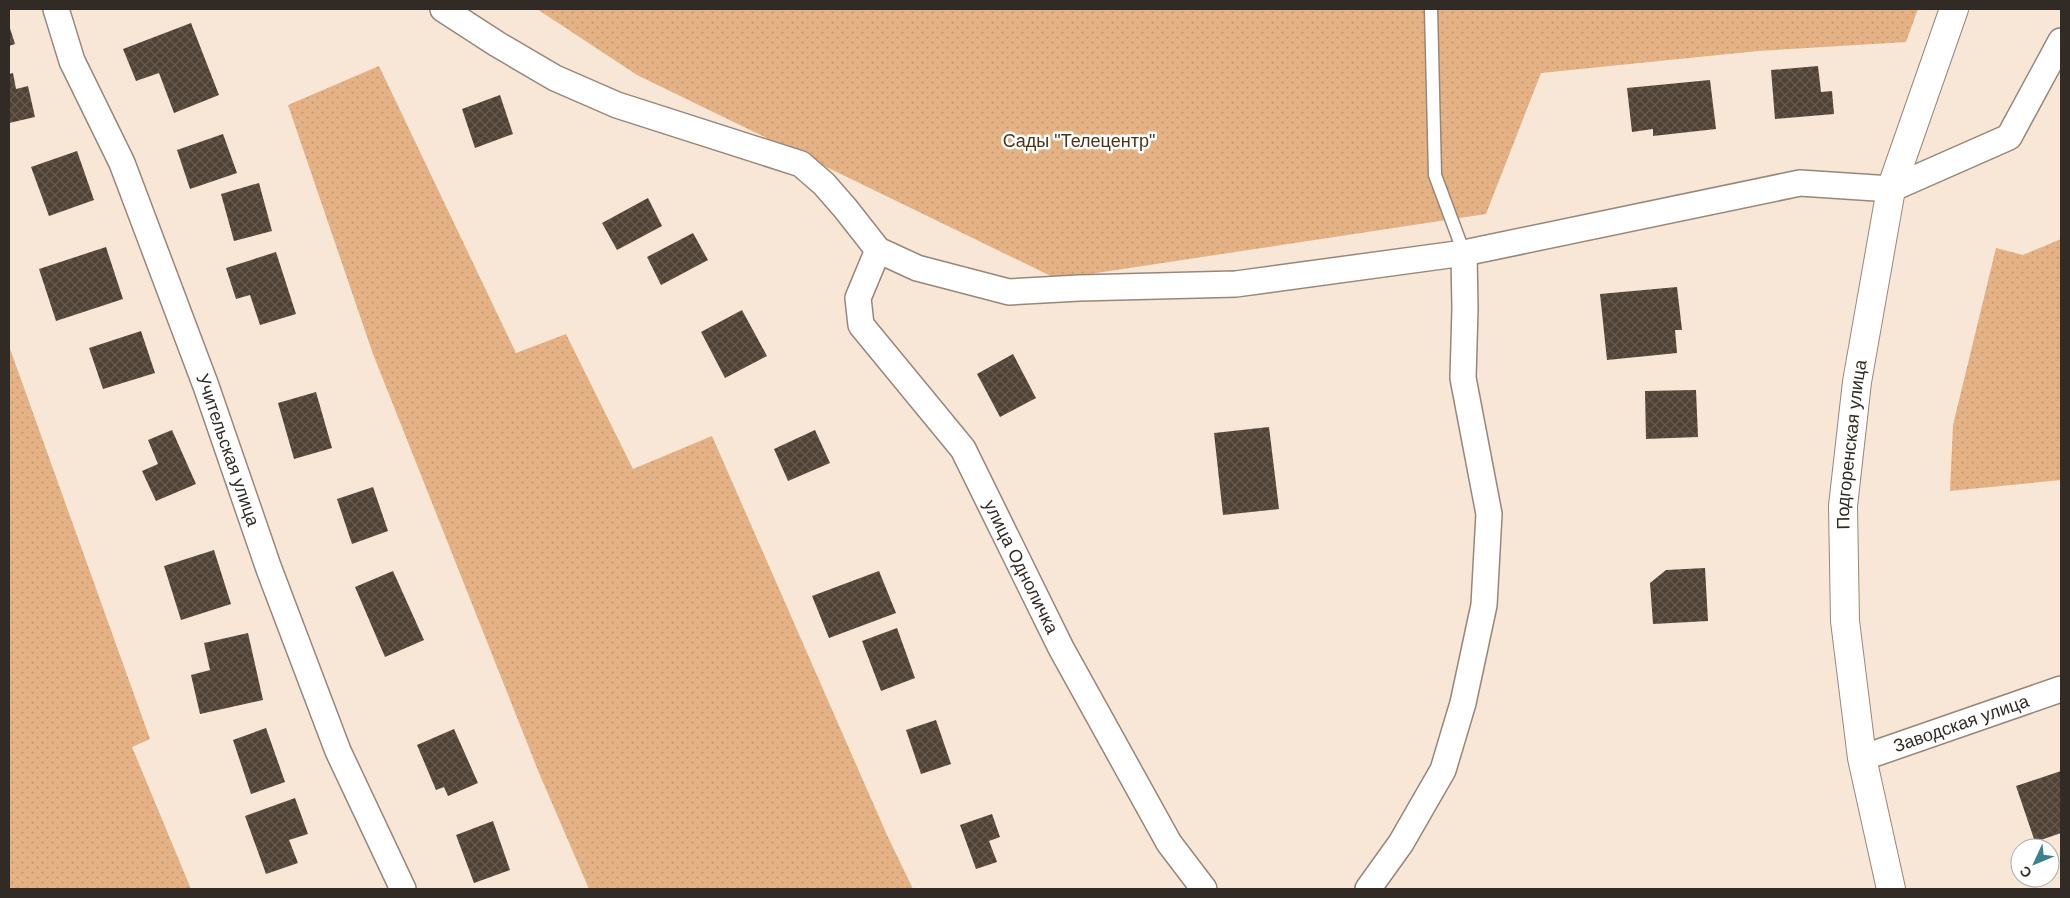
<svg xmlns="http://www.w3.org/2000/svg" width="2070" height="898" font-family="Arial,sans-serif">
  <defs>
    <pattern id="garden-dots" width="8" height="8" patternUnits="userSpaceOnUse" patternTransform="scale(1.25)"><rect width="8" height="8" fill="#e4b284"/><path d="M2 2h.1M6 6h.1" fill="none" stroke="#c49972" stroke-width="1.8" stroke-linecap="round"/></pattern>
    <pattern id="building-cross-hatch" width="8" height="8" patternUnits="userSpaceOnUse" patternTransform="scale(1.25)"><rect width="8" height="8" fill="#504235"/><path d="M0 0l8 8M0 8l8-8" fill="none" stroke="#675b50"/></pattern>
  </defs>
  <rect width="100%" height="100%" fill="#f8e6d6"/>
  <path fill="url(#garden-dots)" d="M 537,9 L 1918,9 L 1906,42 L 1758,51 L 1541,73 L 1486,214 L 1057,279 L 637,75 Z
    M 379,66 L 516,353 L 566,334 L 633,469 L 712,436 L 887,835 L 913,889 L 589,889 L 539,773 L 373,354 L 288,105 Z
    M 2061,239 L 2061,480 L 1950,491 L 1953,425 L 1996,248 L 2023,255 Z
    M 9,346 L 150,739 L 132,747 L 191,889 L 9,889 Z"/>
  <path fill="url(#building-cross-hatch)" d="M 191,23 L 219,95 L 174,113 L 159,73 L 136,81 L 123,49 Z
    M 9,25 L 15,44 L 9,46 Z
    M 1818,66 L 1821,92 L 1832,91 L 1834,114 L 1775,119 L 1771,70 Z
    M 13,73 L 16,89 L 28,86 L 35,117 L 9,123 L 9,74 Z
    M 1710,80 L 1716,129 L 1653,136 L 1653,129 L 1632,132 L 1627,88 Z
    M 500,95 L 513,134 L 475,148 L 462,109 Z
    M 223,134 L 237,173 L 190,189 L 177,150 Z
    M 77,151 L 94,200 L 49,216 L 31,167 Z
    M 259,183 L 272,231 L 234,241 L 221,194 Z
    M 648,198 L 662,226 L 617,250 L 602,223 Z
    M 693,233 L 708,260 L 661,285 L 647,257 Z
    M 106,247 L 123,299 L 56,321 L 39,269 Z
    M 276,252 L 296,314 L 260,325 L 250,295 L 236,299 L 226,268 Z
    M 1677,287 L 1682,330 L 1675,330 L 1677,353 L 1607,360 L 1600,294 Z
    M 742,310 L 767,356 L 725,378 L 701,332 Z
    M 141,331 L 155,373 L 103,389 L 89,348 Z
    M 1013,354 L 1036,398 L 1000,417 L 977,374 Z
    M 1696,390 L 1698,437 L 1646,439 L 1645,391 Z
    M 316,392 L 332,448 L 294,459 L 278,403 Z
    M 1269,427 L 1279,509 L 1223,515 L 1214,433 Z
    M 172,430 L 196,484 L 156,501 L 142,471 L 158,464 L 148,440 Z
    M 815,430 L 830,463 L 788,481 L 774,449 Z
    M 373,487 L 388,531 L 352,544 L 337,499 Z
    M 214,550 L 231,604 L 181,620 L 164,566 Z
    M 1705,568 L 1708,621 L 1653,624 L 1650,583 L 1666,570 Z
    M 393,571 L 424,640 L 385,657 L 355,587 Z
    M 879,571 L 896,613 L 829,638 L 812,596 Z
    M 897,628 L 915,678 L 881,691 L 862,641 Z
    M 248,633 L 263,700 L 200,714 L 191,675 L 210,670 L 204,643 Z
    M 936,720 L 951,764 L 921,774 L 906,730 Z
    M 266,728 L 285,782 L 251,794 L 233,740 Z
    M 454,729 L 478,783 L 448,796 L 444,787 L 436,790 L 417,745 Z
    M 2061,771 L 2061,833 L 2035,842 L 2016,786 Z
    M 295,798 L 308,834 L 289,840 L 298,863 L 266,874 L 245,816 Z
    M 992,814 L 1000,837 L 989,841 L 997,862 L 976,869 L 960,825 Z
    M 493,821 L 510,870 L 474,883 L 456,835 Z"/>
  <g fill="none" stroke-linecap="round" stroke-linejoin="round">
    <defs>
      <path id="service" d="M 1431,9 L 1435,175 L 1464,253"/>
      <g id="minor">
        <path id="s1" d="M 56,9 L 72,61 L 122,163 L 206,386 L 269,569 L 338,751 L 403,889"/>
        <path d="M 443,9 L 497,44 L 555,78 L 617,105 L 801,164 L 824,184 L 845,208 L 878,250 L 917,268 L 1009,292 L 1079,288 L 1236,284 L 1464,253 L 1800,183 L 1891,189 L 2009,137 L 2061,41"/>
        <path id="s2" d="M 878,250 L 858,298 L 861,325 L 963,449 L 1061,648 L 1169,843 L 1204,889"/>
        <path id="s3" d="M 1862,758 L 2061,689"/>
        <path d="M 1368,889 L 1401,843 L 1443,770 L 1463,703 L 1484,605 L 1489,514 L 1463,378 L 1465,309 L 1464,253"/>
      </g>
      <g id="tertiary">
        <path id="s4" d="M 1891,889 L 1862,758 L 1845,621 L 1843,506 L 1857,382 L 1891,189 L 1954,9"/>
      </g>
    </defs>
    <use href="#service" stroke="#988779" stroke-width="15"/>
    <use href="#minor" stroke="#988779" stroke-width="28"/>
    <use href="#tertiary" stroke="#988779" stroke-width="30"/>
    <use href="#service" stroke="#fff" stroke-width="12"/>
    <use href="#minor" stroke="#fff" stroke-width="25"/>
    <use href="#tertiary" stroke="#fff" stroke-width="28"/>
  </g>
  <g text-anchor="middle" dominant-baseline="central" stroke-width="5" stroke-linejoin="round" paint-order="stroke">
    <g font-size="18" fill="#503216" stroke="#fff">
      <text x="1079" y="141">Сады "Телецентр"</text>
    </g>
    <g font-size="18" fill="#322b25" stroke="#fff">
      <text stroke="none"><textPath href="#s4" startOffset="449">Подгоренская улица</textPath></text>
      <text stroke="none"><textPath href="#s1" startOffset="474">Учительская улица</textPath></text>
      <text stroke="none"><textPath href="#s2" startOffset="371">улица Одноличка</textPath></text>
      <text stroke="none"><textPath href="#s3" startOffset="105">Заводская улица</textPath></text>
    </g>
  </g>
  <rect width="2070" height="898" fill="none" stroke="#322b25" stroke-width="20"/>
  <g transform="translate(2035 863) rotate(226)"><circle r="24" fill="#ffffff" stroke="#adaaa8"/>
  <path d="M0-4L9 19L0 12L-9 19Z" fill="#3c818f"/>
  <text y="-8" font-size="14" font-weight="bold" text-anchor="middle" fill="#322b25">С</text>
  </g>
</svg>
